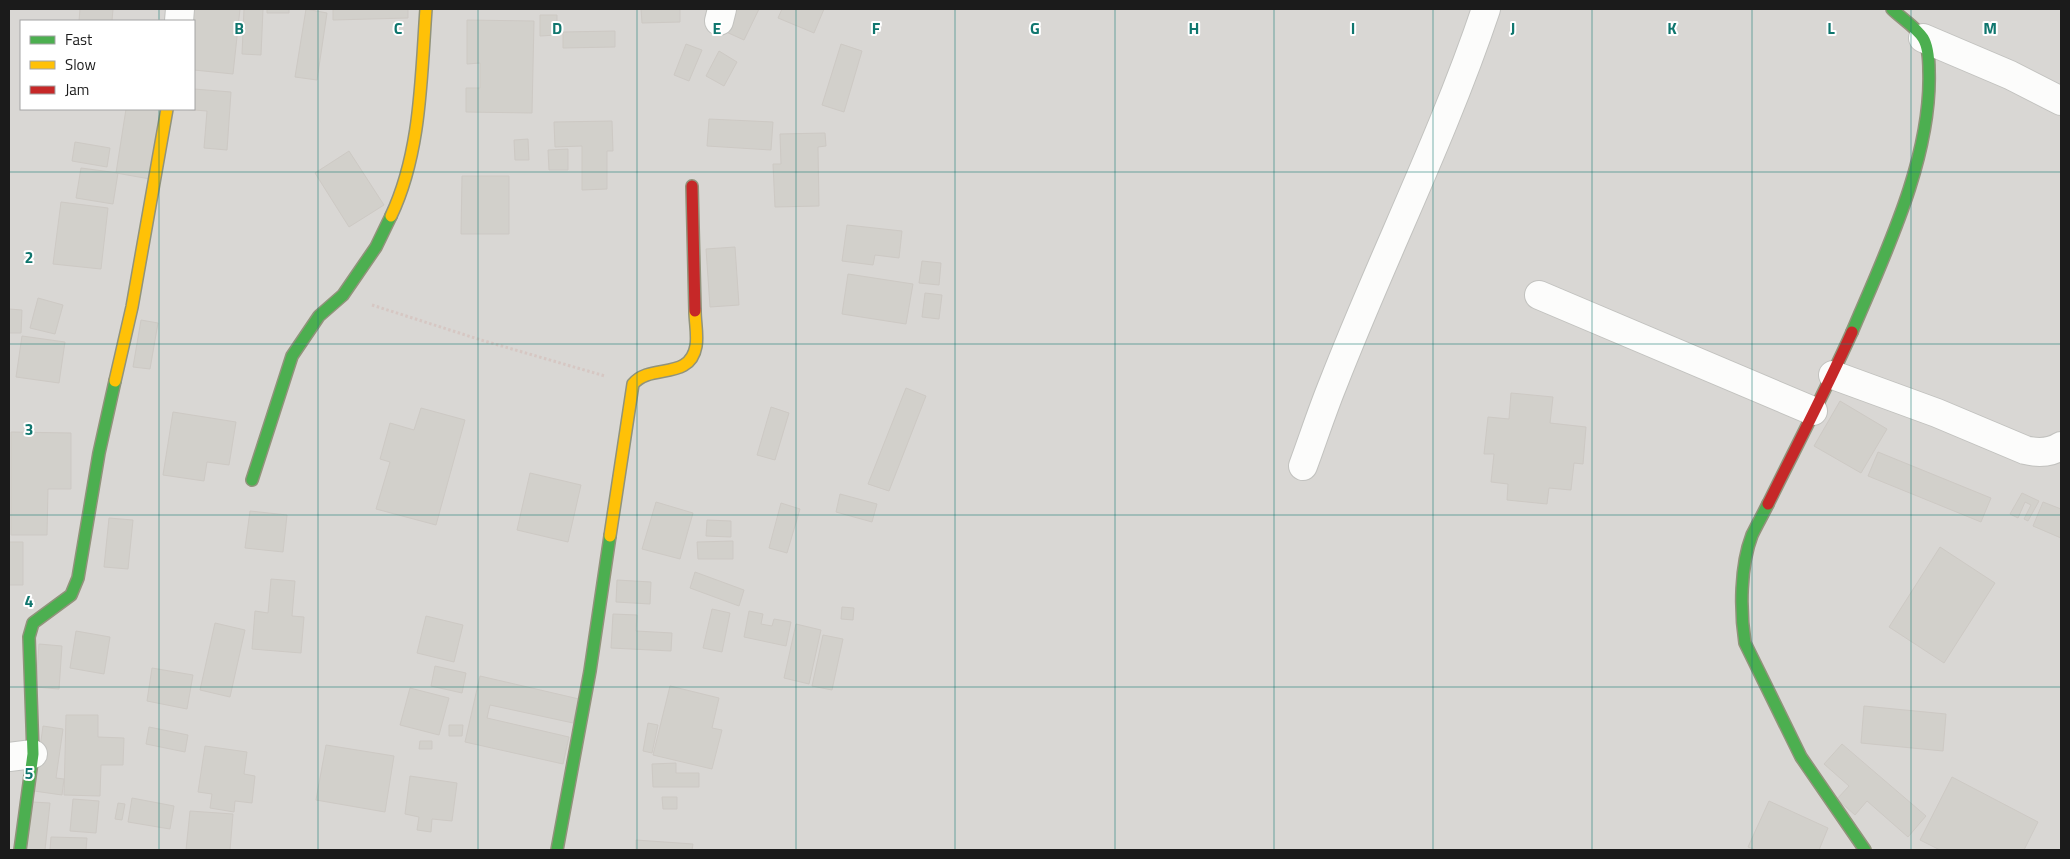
<svg xmlns="http://www.w3.org/2000/svg" width="2070" height="859" font-family="'Titillium Web',sans-serif">
  <rect width="100%" height="100%" fill="#eae8e2"/>
  <path fill="#d9d7d4" fill-rule="evenodd" d="M 9,9 L 2061,9 L 2061,850 L 9,850 ZM 21,21 L 194,21 L 194,109 L 21,109 Z"/>
  <path fill="#d2d0cb" stroke="#cdc9c4" d="M 80,9 L 113,9 L 112,21 L 79,21 Z
    M 193,9 L 240,9 L 233,74 L 194,70 L 194,21 L 192,21 Z
    M 244,9 L 263,9 L 261,55 L 242,54 Z
    M 267,9 L 289,9 L 289,13 L 267,13 Z
    M 306,9 L 327,13 L 317,80 L 295,77 Z
    M 333,9 L 408,9 L 408,18 L 333,20 Z
    M 641,9 L 680,9 L 680,22 L 642,23 Z
    M 735,9 L 759,9 L 744,40 L 724,31 Z
    M 782,9 L 824,9 L 814,33 L 778,18 Z
    M 540,15 L 557,15 L 557,35 L 540,36 Z
    M 467,20 L 534,21 L 532,113 L 466,112 L 466,88 L 480,88 L 480,63 L 467,64 Z
    M 615,31 L 615,47 L 563,48 L 563,32 Z
    M 686,44 L 702,50 L 689,81 L 674,75 Z
    M 841,44 L 862,51 L 844,112 L 822,105 Z
    M 719,51 L 737,62 L 724,86 L 706,76 Z
    M 194,89 L 231,92 L 227,150 L 204,148 L 207,111 L 181,109 L 194,109 Z
    M 126,109 L 161,109 L 150,179 L 116,173 Z
    M 709,119 L 773,122 L 771,150 L 707,146 Z
    M 612,121 L 613,151 L 607,151 L 607,189 L 582,190 L 582,146 L 555,147 L 554,122 Z
    M 825,133 L 826,146 L 818,147 L 819,206 L 775,207 L 773,164 L 781,164 L 780,134 Z
    M 528,139 L 529,160 L 515,160 L 514,140 Z
    M 75,142 L 110,148 L 107,167 L 72,161 Z
    M 568,149 L 568,170 L 549,170 L 548,150 Z
    M 349,151 L 384,205 L 349,227 L 315,173 Z
    M 81,168 L 118,173 L 113,204 L 76,198 Z
    M 462,176 L 509,176 L 509,234 L 461,234 Z
    M 61,202 L 108,208 L 101,269 L 53,264 Z
    M 847,225 L 902,231 L 899,258 L 875,255 L 873,265 L 842,261 Z
    M 735,247 L 739,305 L 710,307 L 706,249 Z
    M 922,261 L 941,263 L 939,285 L 919,283 Z
    M 848,274 L 913,284 L 906,324 L 842,314 Z
    M 925,293 L 942,295 L 939,319 L 922,317 Z
    M 38,298 L 63,305 L 55,334 L 30,328 Z
    M 9,309 L 22,310 L 21,333 L 9,333 Z
    M 141,320 L 158,323 L 150,369 L 133,367 Z
    M 22,336 L 65,342 L 59,383 L 16,377 Z
    M 906,388 L 926,396 L 889,491 L 868,484 Z
    M 1511,393 L 1553,397 L 1550,423 L 1586,427 L 1583,464 L 1574,463 L 1571,490 L 1549,488 L 1547,504 L 1507,500 L 1508,484 L 1491,482 L 1494,454 L 1484,454 L 1488,417 L 1509,419 Z
    M 1840,401 L 1887,429 L 1861,473 L 1814,446 Z
    M 771,407 L 789,413 L 775,460 L 757,455 Z
    M 421,408 L 465,420 L 436,525 L 376,509 L 390,462 L 380,459 L 390,423 L 414,430 Z
    M 173,412 L 236,422 L 229,465 L 207,462 L 204,481 L 163,475 Z
    M 11,432 L 71,433 L 71,489 L 48,489 L 47,535 L 11,535 Z
    M 1878,452 L 1991,498 L 1981,522 L 1868,476 Z
    M 530,473 L 581,485 L 568,542 L 517,530 Z
    M 2022,493 L 2039,501 L 2028,521 L 2024,519 L 2031,505 L 2025,502 L 2018,518 L 2010,514 Z
    M 840,494 L 877,504 L 872,522 L 836,512 Z
    M 656,502 L 693,513 L 680,559 L 642,549 Z
    M 2043,502 L 2061,509 L 2061,538 L 2033,526 Z
    M 781,503 L 800,509 L 787,553 L 769,548 Z
    M 250,511 L 287,515 L 283,552 L 245,548 Z
    M 109,518 L 133,520 L 128,569 L 104,567 Z
    M 707,520 L 731,521 L 731,537 L 706,536 Z
    M 733,541 L 733,559 L 698,559 L 697,542 Z
    M 9,542 L 23,542 L 23,585 L 9,585 Z
    M 1940,547 L 1995,583 L 1944,663 L 1889,627 Z
    M 695,572 L 744,590 L 739,606 L 690,588 Z
    M 271,579 L 295,581 L 292,616 L 304,617 L 301,653 L 252,649 L 255,611 L 268,613 Z
    M 617,580 L 651,582 L 650,604 L 616,602 Z
    M 842,607 L 854,608 L 853,620 L 841,619 Z
    M 712,609 L 730,613 L 722,652 L 703,648 Z
    M 749,611 L 763,614 L 761,624 L 772,626 L 774,619 L 791,622 L 786,646 L 744,637 Z
    M 613,614 L 637,615 L 636,631 L 672,633 L 671,651 L 611,648 Z
    M 426,616 L 463,625 L 454,662 L 417,653 Z
    M 215,623 L 245,630 L 230,697 L 200,690 Z
    M 796,624 L 821,630 L 809,684 L 784,678 Z
    M 76,631 L 110,637 L 104,674 L 70,668 Z
    M 823,635 L 843,639 L 832,690 L 812,686 Z
    M 39,644 L 62,646 L 59,689 L 36,687 Z
    M 435,666 L 466,673 L 462,693 L 431,686 Z
    M 152,668 L 193,675 L 187,709 L 147,701 Z
    M 480,676 L 579,699 L 573,723 L 490,705 L 487,718 L 569,737 L 563,764 L 465,742 Z
    M 670,686 L 719,698 L 712,728 L 722,730 L 712,769 L 653,755 Z
    M 410,688 L 449,698 L 439,735 L 400,725 Z
    M 1864,706 L 1946,714 L 1943,751 L 1861,743 Z
    M 66,715 L 98,715 L 98,737 L 124,738 L 123,765 L 101,765 L 100,796 L 64,795 Z
    M 648,723 L 658,725 L 652,753 L 643,751 Z
    M 449,725 L 463,725 L 462,736 L 449,736 Z
    M 43,726 L 63,729 L 56,778 L 64,779 L 62,795 L 34,791 Z
    M 149,727 L 188,735 L 185,752 L 146,744 Z
    M 420,741 L 432,741 L 432,749 L 419,749 Z
    M 1842,744 L 1926,816 L 1908,837 L 1867,801 L 1855,815 L 1837,799 L 1849,786 L 1824,764 Z
    M 326,745 L 394,756 L 385,812 L 316,800 Z
    M 205,746 L 247,752 L 244,774 L 255,776 L 252,803 L 235,801 L 234,812 L 210,808 L 212,794 L 198,792 Z
    M 676,763 L 676,773 L 699,773 L 699,787 L 653,787 L 652,764 Z
    M 410,776 L 457,783 L 452,821 L 432,819 L 431,832 L 417,830 L 419,817 L 405,814 Z
    M 1952,777 L 2038,822 L 2024,850 L 1940,850 L 1920,840 Z
    M 662,797 L 677,797 L 677,809 L 663,809 Z
    M 132,798 L 174,806 L 170,829 L 128,822 Z
    M 73,799 L 99,801 L 96,833 L 70,831 Z
    M 1769,801 L 1828,828 L 1819,850 L 1756,850 L 1748,847 Z
    M 32,802 L 50,803 L 45,850 L 26,850 Z
    M 118,803 L 125,804 L 122,820 L 115,819 Z
    M 190,811 L 233,814 L 230,850 L 186,850 Z
    M 51,837 L 87,838 L 86,850 L 50,850 Z
    M 636,840 L 693,844 L 692,850 L 636,850 Z"/>
  <g fill="none" stroke-linecap="round" stroke-linejoin="round">
    <defs>
      <path id="street" d="M 179,21 L 180,9
        M 719,21 L 722,9
        M 1923,38 L 2010,75 L 2061,101
        M 1539,295 L 1813,411
        M 1833,375 L 1937,413 L 2025,450 C 2037,453 2050,453 2061,446
        M 1303,466 C 1313,439 1322,411 1333,384 C 1382,258 1443,137 1486,9
        M 9,757 L 33,754"/>
      <path id="fast" d="M 1852,332 C 1885,254 1932,158 1929,71 C 1929,61 1928,46 1923,38 C 1916,27 1901,18 1892,9
        M 252,480 L 292,356 L 319,316 L 343,295 L 376,247 L 391,216
        M 1768,504 C 1763,514 1757,525 1752,535 C 1740,566 1740,611 1745,643 L 1801,757 L 1865,850
        M 20,850 L 33,754 L 29,637 L 33,623 L 71,595 L 78,578 L 99,453 L 115,381
        M 557,850 L 590,671 L 610,536"/>
      <path id="slow" d="M 391,216 C 421,153 421,78 426,9
        M 115,381 L 132,307 L 167,109
        M 610,536 L 633,384 C 650,363 690,381 696,346 C 698,336 695,322 695,311"/>
      <path id="jam" d="M 692,186 L 695,311
        M 1768,504 C 1796,447 1826,390 1852,332"/>
    </defs>
    <use href="#street" stroke="#c2c2bf" stroke-width="30"/>
    <use href="#fast" stroke="#91937b" stroke-width="14"/>
    <use href="#slow" stroke="#91937b" stroke-width="14"/>
    <use href="#jam" stroke="#91937b" stroke-width="14"/>
    <path stroke="#d6c7c3" stroke-width="3" stroke-dasharray="2.5 2.5" stroke-linecap="butt" d="M 372,305 L 481,340 L 605,376"/>
    <use href="#street" stroke="#fcfcfb" stroke-width="28"/>
    <use href="#fast" stroke="#4caf50" stroke-width="11"/>
    <use href="#slow" stroke="#ffc107" stroke-width="11"/>
    <use href="#jam" stroke="#c62828" stroke-width="11"/>
  </g>
  <path fill="none" stroke="#0f766e" stroke-width="1" stroke-opacity="0.55" d="M 159,9 L 159,21M 318,9 L 318,850M 478,9 L 478,850M 637,9 L 637,850M 796,9 L 796,850M 955,9 L 955,850M 1115,9 L 1115,850M 1274,9 L 1274,850M 1433,9 L 1433,850M 1592,9 L 1592,850M 1752,9 L 1752,850M 1911,9 L 1911,850M 159,109 L 159,850M 9,172 L 2061,172M 9,344 L 2061,344M 9,515 L 2061,515M 9,687 L 2061,687"/>
  <g font-size="16" text-anchor="middle" font-weight="bold" fill="#0f766e" stroke="#fff" stroke-width="4" stroke-linejoin="round" paint-order="stroke">
    <text x="239" y="34">B</text>
    <text x="398" y="34">C</text>
    <text x="557" y="34">D</text>
    <text x="717" y="34">E</text>
    <text x="876" y="34">F</text>
    <text x="1035" y="34">G</text>
    <text x="1194" y="34">H</text>
    <text x="1353" y="34">I</text>
    <text x="1513" y="34">J</text>
    <text x="1672" y="34">K</text>
    <text x="1831" y="34">L</text>
    <text x="1990" y="34">M</text>
    <text x="29" y="263">2</text>
    <text x="29" y="435">3</text>
    <text x="29" y="607">4</text>
    <text x="29" y="779">5</text>
  </g>
  <rect width="2070" height="859" fill="none" stroke="#1b1b1b" stroke-width="20"/>
  <rect x="20" y="20" width="175" height="90" fill="#ffffff" stroke="#a4a4a4"/>
  <rect x="30" y="36" width="25" height="8" fill="#4caf50" stroke="#a4a4a4"/>
  <text x="65" y="45" font-size="15" fill="#1b1b1b">Fast</text>
  <rect x="30" y="61" width="25" height="8" fill="#ffc107" stroke="#a4a4a4"/>
  <text x="65" y="70" font-size="15" fill="#1b1b1b">Slow</text>
  <rect x="30" y="86" width="25" height="8" fill="#c62828" stroke="#a4a4a4"/>
  <text x="65" y="95" font-size="15" fill="#1b1b1b">Jam</text>
</svg>
